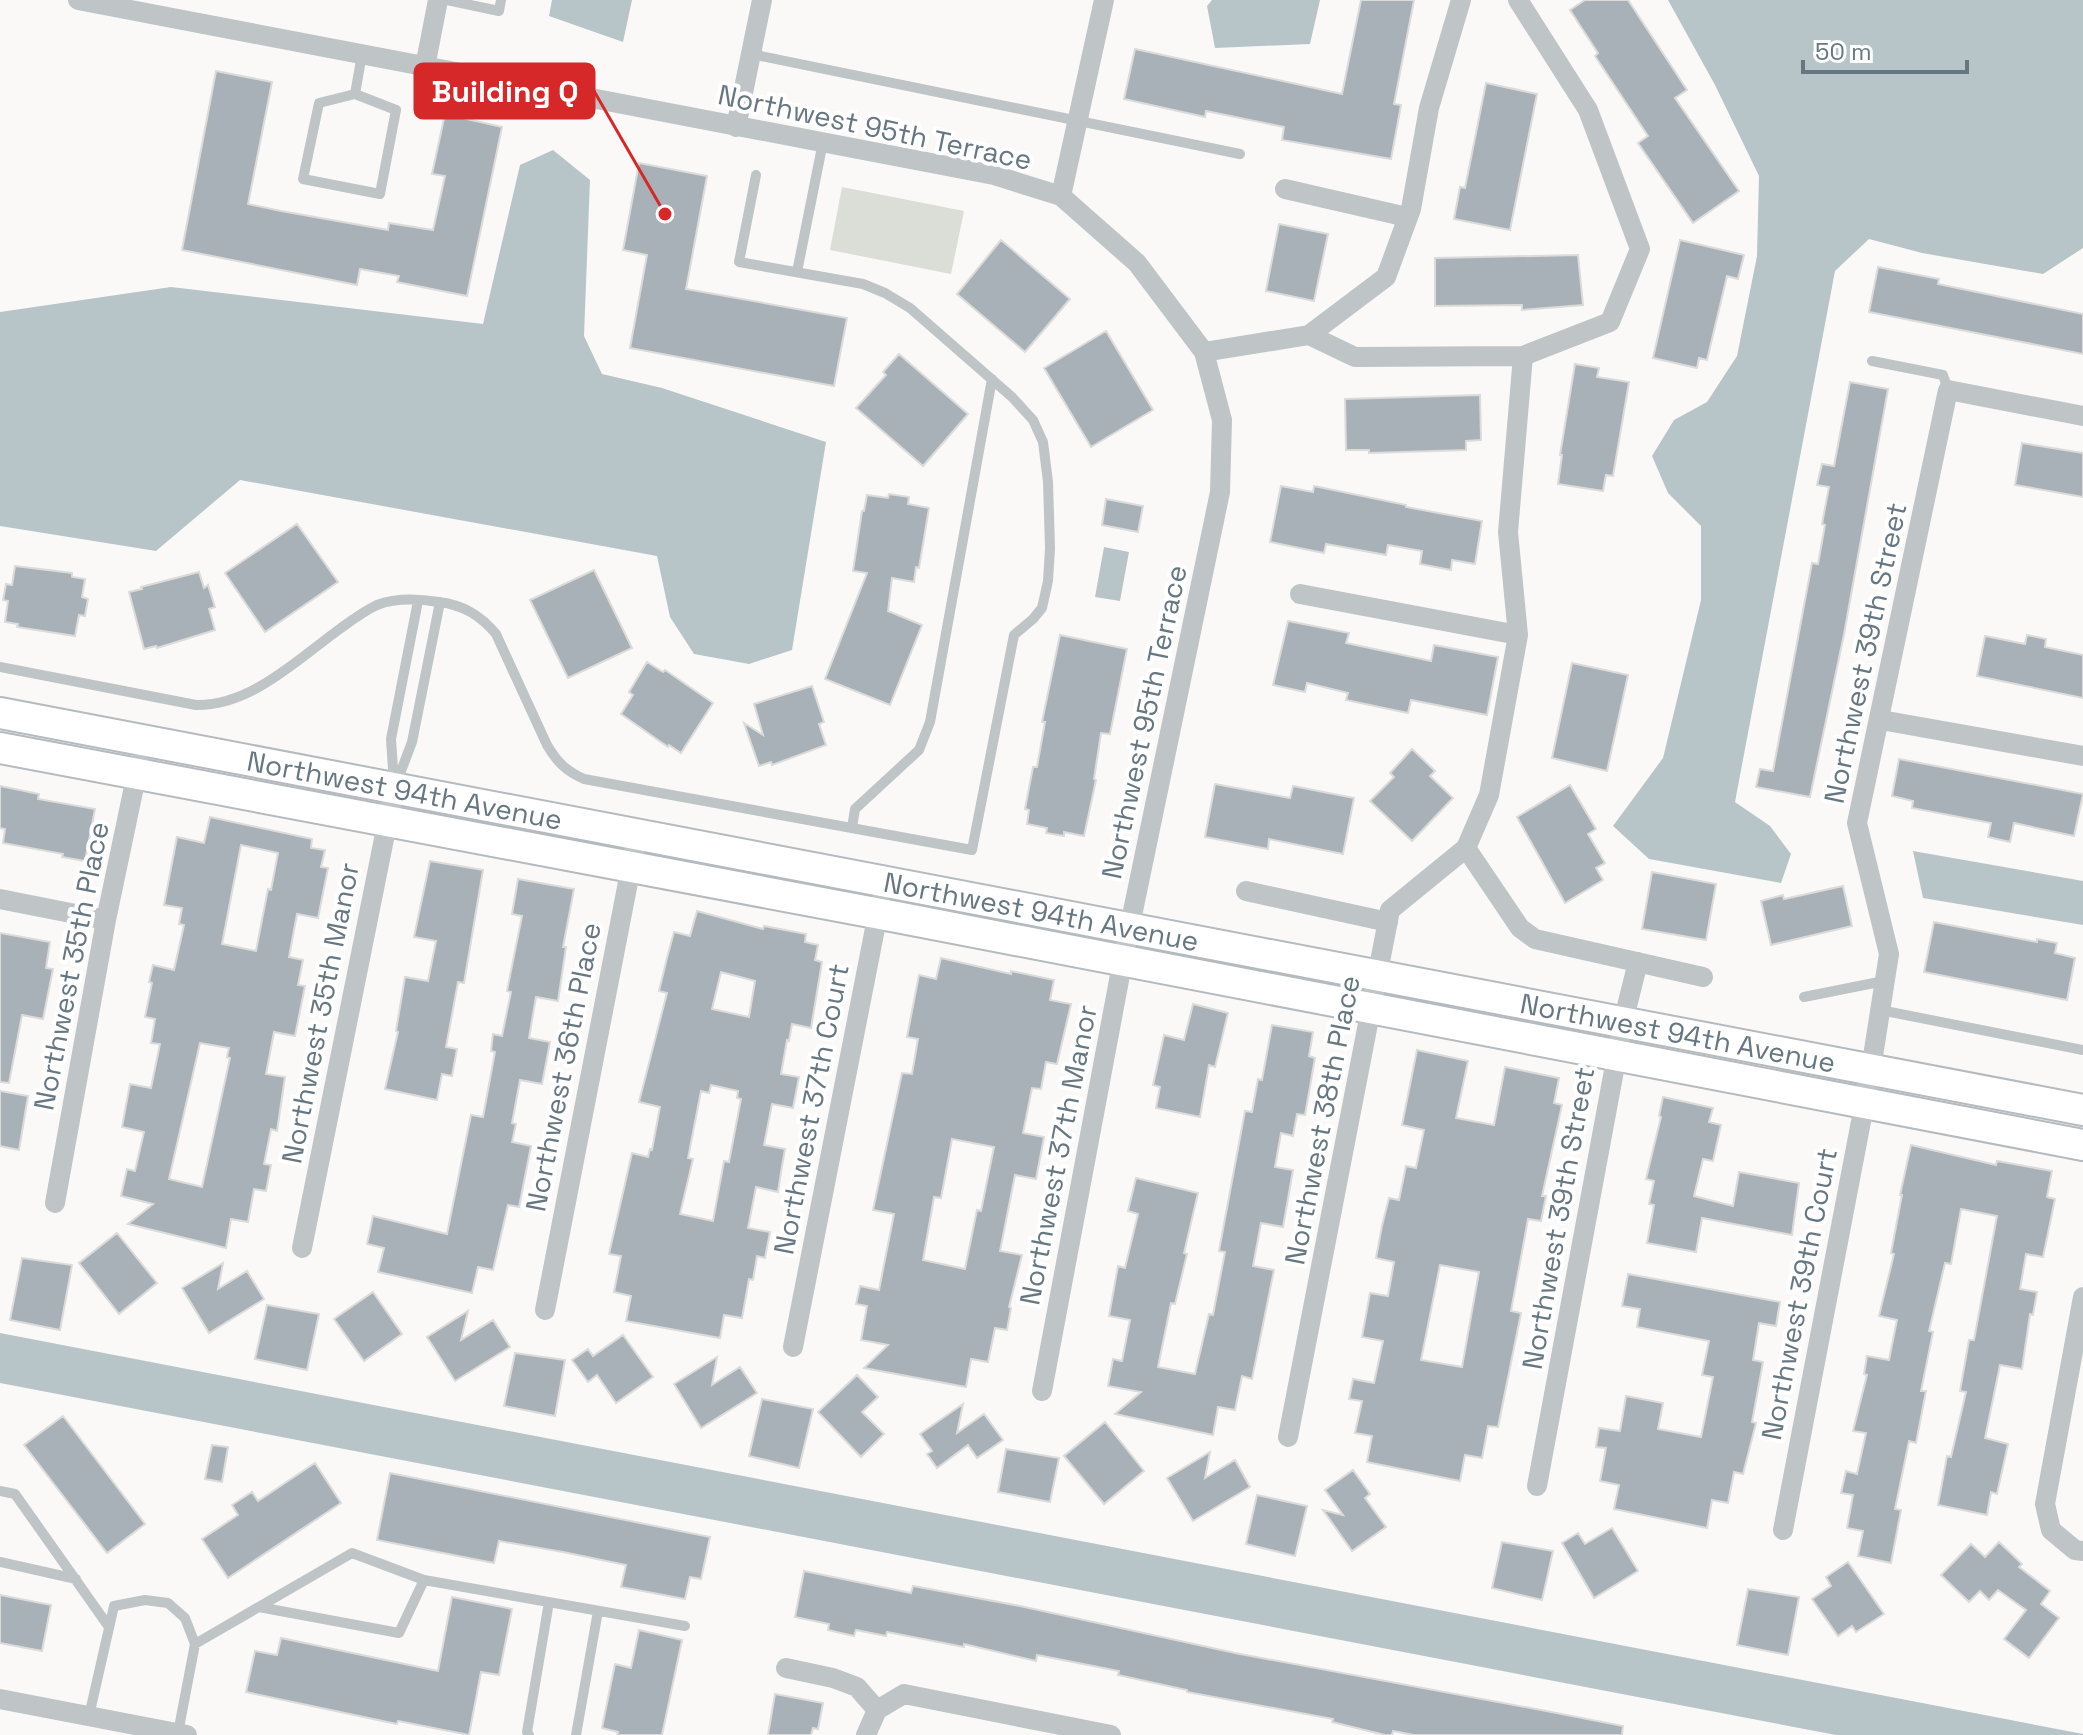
<svg xmlns="http://www.w3.org/2000/svg" width="2083" height="1735" font-family="'Space Grotesk',sans-serif">
  <rect width="100%" height="100%" fill="#faf9f8"/>
  <path fill="#daded7" d="M 842,187 L 964,211 L 951,274 L 830,250 Z"/>
  <path fill="#b8c5c8" d="M 552,0 L 632,0 L 623,42 L 549,16 Z
    M 1212,0 L 1320,0 L 1310,44 L 1215,48 L 1207,6 Z
    M 1668,0 L 2083,0 L 2083,248 L 2043,274 L 1922,253 L 1869,239 L 1835,271 L 1735,802 L 1770,826 L 1791,854 L 1781,883 L 1649,859 L 1613,826 L 1663,758 L 1701,600 L 1701,526 L 1668,493 L 1652,456 L 1674,420 L 1707,402 L 1737,356 L 1757,256 L 1759,176 L 1715,85 Z
    M 553,150 L 590,180 L 584,336 L 602,374 L 662,388 L 826,442 L 792,650 L 749,664 L 694,654 L 670,617 L 657,556 L 240,480 L 156,551 L 0,526 L 0,312 L 171,287 L 483,324 L 520,165 Z
    M 1104,547 L 1129,552 L 1120,601 L 1095,597 Z
    M 1913,851 L 2083,881 L 2083,925 L 1923,898 Z
    M 0,1333 L 2083,1734 L 2083,1735 L 1836,1735 L 0,1383 Z"/>
  <path fill="#a8b1b7" stroke="#dbdbda" stroke-width="2" fill-rule="evenodd" d="M 1361,0 L 1414,0 L 1394,104 L 1401,105 L 1391,159 L 1282,140 L 1284,127 L 1206,111 L 1205,117 L 1124,99 L 1135,49 L 1342,94 Z
    M 1585,0 L 1628,0 L 1687,90 L 1675,98 L 1739,191 L 1693,223 L 1638,143 L 1648,136 L 1595,56 L 1598,53 L 1570,10 Z
    M 216,71 L 272,82 L 248,204 L 281,211 L 388,230 L 389,223 L 433,230 L 445,176 L 432,174 L 445,114 L 502,127 L 467,296 L 397,282 L 399,276 L 360,269 L 357,285 L 182,250 Z
    M 1486,83 L 1537,94 L 1510,230 L 1454,219 L 1460,187 L 1465,188 Z
    M 639,163 L 707,176 L 686,289 L 847,318 L 834,386 L 630,348 L 647,255 L 623,250 Z
    M 1279,224 L 1328,234 L 1314,301 L 1266,291 Z
    M 1001,240 L 1070,299 L 1025,352 L 957,294 Z
    M 1680,240 L 1744,255 L 1738,279 L 1727,276 L 1707,360 L 1699,358 L 1697,368 L 1653,358 Z
    M 1578,255 L 1583,305 L 1522,310 L 1522,305 L 1435,306 L 1435,258 Z
    M 1878,267 L 1939,279 L 1938,284 L 2083,314 L 2083,354 L 1869,312 Z
    M 1106,331 L 1153,410 L 1091,447 L 1044,368 Z
    M 899,354 L 968,414 L 923,466 L 856,408 L 886,375 L 883,372 Z
    M 1575,364 L 1599,368 L 1597,377 L 1629,382 L 1613,476 L 1606,475 L 1603,491 L 1558,484 L 1562,455 L 1560,455 Z
    M 1850,382 L 1888,389 L 1844,634 L 1810,797 L 1756,787 L 1760,769 L 1773,771 L 1812,563 L 1818,564 L 1825,525 L 1822,524 L 1829,487 L 1817,485 L 1822,464 L 1834,466 Z
    M 1480,395 L 1481,440 L 1466,441 L 1466,450 L 1369,453 L 1369,450 L 1346,450 L 1345,399 Z
    M 2022,443 L 2083,453 L 2083,497 L 2015,485 Z
    M 1281,486 L 1313,492 L 1314,486 L 1406,505 L 1406,507 L 1482,521 L 1475,564 L 1452,560 L 1451,570 L 1420,564 L 1422,551 L 1388,545 L 1386,555 L 1326,544 L 1324,553 L 1270,542 Z
    M 889,494 L 909,497 L 908,504 L 929,508 L 919,568 L 916,567 L 914,582 L 892,578 L 888,611 L 922,625 L 890,705 L 825,679 L 867,573 L 853,571 L 862,511 L 864,511 L 867,495 L 888,498 Z
    M 1106,499 L 1143,506 L 1138,532 L 1102,525 Z
    M 297,524 L 338,582 L 265,632 L 225,573 Z
    M 15,566 L 72,573 L 72,577 L 85,579 L 82,597 L 88,599 L 85,616 L 79,615 L 75,636 L 17,627 L 18,624 L 5,622 L 8,601 L 3,600 L 6,584 L 12,585 Z
    M 594,570 L 632,648 L 568,678 L 530,600 Z
    M 199,572 L 204,588 L 208,585 L 215,607 L 209,609 L 215,630 L 157,648 L 156,646 L 144,649 L 129,592 L 142,589 L 141,587 Z
    M 1288,621 L 1349,633 L 1346,643 L 1431,661 L 1434,645 L 1498,657 L 1487,715 L 1411,700 L 1408,713 L 1346,700 L 1348,693 L 1307,683 L 1305,692 L 1273,685 Z
    M 1060,635 L 1127,649 L 1110,734 L 1101,733 L 1094,779 L 1096,780 L 1084,836 L 1064,832 L 1064,836 L 1046,833 L 1047,828 L 1027,824 L 1029,810 L 1025,809 L 1033,767 L 1037,767 L 1045,722 L 1042,722 Z
    M 2027,635 L 2046,639 L 2045,647 L 2083,655 L 2083,698 L 1977,676 L 1985,636 L 2025,644 Z
    M 647,662 L 663,672 L 665,670 L 713,703 L 681,753 L 669,745 L 668,747 L 621,714 L 633,695 L 629,692 Z
    M 1572,663 L 1628,675 L 1607,771 L 1552,758 Z
    M 812,686 L 824,722 L 819,724 L 826,745 L 772,765 L 771,762 L 759,766 L 744,723 L 763,735 L 754,704 Z
    M 1412,749 L 1435,771 L 1430,776 L 1453,798 L 1412,841 L 1370,801 L 1394,777 L 1390,773 Z
    M 1899,759 L 2083,794 L 2074,836 L 2014,823 L 2010,842 L 1988,837 L 1991,823 L 1912,808 L 1913,801 L 1892,796 Z
    M 1215,784 L 1290,798 L 1293,786 L 1354,798 L 1343,854 L 1269,839 L 1268,849 L 1205,837 Z
    M 1570,785 L 1596,829 L 1588,834 L 1605,863 L 1596,868 L 1603,880 L 1565,903 L 1517,817 Z
    M 0,786 L 39,794 L 38,799 L 95,809 L 85,861 L 62,857 L 63,854 L 3,843 L 5,829 L 0,828 Z
    M 210,817 L 312,839 L 311,848 L 325,850 L 321,867 L 328,868 L 318,918 L 297,914 L 289,957 L 303,960 L 298,985 L 305,986 L 295,1036 L 274,1032 L 266,1074 L 285,1077 L 277,1131 L 271,1129 L 264,1164 L 271,1165 L 266,1191 L 254,1189 L 248,1222 L 231,1219 L 226,1248 L 128,1224 L 153,1204 L 121,1196 L 127,1169 L 135,1171 L 144,1132 L 122,1127 L 130,1084 L 151,1088 L 160,1044 L 151,1043 L 155,1019 L 145,1017 L 152,983 L 149,982 L 153,965 L 174,970 L 184,925 L 179,924 L 182,908 L 164,905 L 177,837 L 204,843 ZM 241,845 L 278,853 L 271,890 L 268,889 L 256,951 L 222,944 ZM 200,1043 L 229,1048 L 227,1057 L 230,1058 L 202,1187 L 169,1179 Z
    M 430,861 L 483,870 L 464,983 L 458,982 L 446,1047 L 457,1049 L 452,1076 L 442,1074 L 437,1100 L 385,1089 L 398,1032 L 396,1031 L 405,977 L 428,981 L 436,941 L 414,937 Z
    M 1652,872 L 1716,884 L 1706,940 L 1642,929 Z
    M 518,879 L 574,889 L 563,947 L 566,947 L 558,1001 L 536,997 L 529,1038 L 550,1042 L 542,1084 L 520,1080 L 512,1123 L 516,1124 L 512,1142 L 531,1146 L 519,1207 L 508,1205 L 493,1270 L 478,1267 L 472,1293 L 378,1272 L 384,1248 L 367,1244 L 373,1216 L 447,1234 L 471,1115 L 483,1117 L 495,1052 L 491,1051 L 493,1034 L 502,1036 L 511,992 L 507,991 L 522,916 L 512,914 Z
    M 1843,886 L 1852,926 L 1771,945 L 1761,901 L 1783,895 L 1784,899 Z
    M 697,911 L 763,929 L 764,926 L 806,934 L 805,942 L 818,945 L 815,960 L 822,962 L 811,1028 L 792,1024 L 789,1041 L 787,1040 L 781,1074 L 799,1077 L 793,1108 L 772,1104 L 764,1145 L 785,1149 L 781,1172 L 778,1192 L 756,1187 L 748,1228 L 770,1232 L 765,1258 L 757,1256 L 753,1280 L 749,1279 L 742,1318 L 724,1315 L 720,1338 L 626,1321 L 631,1296 L 614,1292 L 621,1256 L 609,1254 L 632,1153 L 648,1157 L 650,1149 L 652,1150 L 660,1107 L 639,1102 L 667,993 L 659,991 L 667,958 L 674,932 L 690,936 ZM 721,972 L 755,981 L 749,1017 L 712,1009 ZM 711,1085 L 738,1091 L 737,1098 L 741,1099 L 729,1162 L 724,1161 L 713,1221 L 680,1214 L 693,1159 L 688,1158 L 701,1091 L 709,1093 Z
    M 1934,922 L 2037,942 L 2037,939 L 2057,943 L 2055,953 L 2075,958 L 2067,1000 L 1924,972 Z
    M 0,933 L 50,942 L 46,968 L 53,969 L 43,1019 L 22,1015 L 9,1083 L 0,1082 Z
    M 941,958 L 1011,974 L 1011,971 L 1054,980 L 1050,1000 L 1071,1004 L 1057,1064 L 1046,1062 L 1041,1089 L 1032,1088 L 1023,1133 L 1044,1137 L 1036,1179 L 1015,1175 L 1000,1251 L 1022,1255 L 1009,1307 L 1011,1308 L 1007,1330 L 995,1328 L 988,1362 L 971,1359 L 966,1387 L 864,1368 L 888,1345 L 861,1340 L 867,1306 L 856,1304 L 860,1286 L 879,1290 L 894,1214 L 873,1210 L 902,1073 L 912,1074 L 918,1039 L 907,1037 L 919,975 L 936,979 ZM 952,1139 L 994,1147 L 981,1211 L 977,1210 L 965,1269 L 923,1260 L 934,1197 L 941,1198 Z
    M 1193,1004 L 1228,1013 L 1215,1067 L 1209,1065 L 1200,1117 L 1156,1108 L 1160,1087 L 1153,1085 L 1164,1035 L 1184,1040 Z
    M 1272,1025 L 1313,1032 L 1309,1056 L 1315,1058 L 1305,1115 L 1297,1114 L 1293,1136 L 1281,1133 L 1275,1167 L 1293,1170 L 1283,1227 L 1261,1223 L 1253,1266 L 1274,1270 L 1252,1379 L 1242,1376 L 1235,1410 L 1218,1407 L 1213,1435 L 1115,1414 L 1141,1392 L 1108,1386 L 1113,1359 L 1122,1361 L 1130,1320 L 1109,1316 L 1118,1266 L 1125,1268 L 1138,1214 L 1128,1211 L 1136,1178 L 1198,1193 L 1184,1253 L 1187,1254 L 1175,1304 L 1171,1303 L 1158,1367 L 1195,1374 L 1209,1314 L 1213,1315 L 1225,1252 L 1219,1251 L 1245,1111 L 1252,1112 L 1258,1079 L 1262,1080 Z
    M 1417,1050 L 1468,1061 L 1456,1118 L 1494,1125 L 1505,1067 L 1559,1078 L 1554,1103 L 1562,1105 L 1542,1196 L 1546,1196 L 1541,1221 L 1528,1219 L 1511,1311 L 1521,1313 L 1498,1427 L 1488,1426 L 1482,1458 L 1465,1455 L 1460,1481 L 1367,1462 L 1372,1436 L 1355,1433 L 1362,1401 L 1349,1399 L 1353,1379 L 1374,1383 L 1383,1341 L 1362,1337 L 1370,1293 L 1388,1296 L 1394,1262 L 1376,1258 L 1382,1226 L 1389,1198 L 1399,1200 L 1406,1166 L 1416,1168 L 1424,1130 L 1402,1125 ZM 1440,1265 L 1479,1272 L 1462,1367 L 1421,1360 Z
    M 0,1091 L 28,1096 L 19,1150 L 0,1146 Z
    M 1663,1097 L 1713,1108 L 1709,1122 L 1721,1125 L 1713,1161 L 1703,1159 L 1694,1196 L 1733,1206 L 1739,1172 L 1799,1183 L 1792,1235 L 1702,1218 L 1696,1252 L 1647,1243 L 1654,1205 L 1649,1204 L 1654,1181 L 1646,1179 L 1661,1117 L 1659,1116 Z
    M 1911,1145 L 1996,1165 L 1997,1161 L 2052,1171 L 2047,1197 L 2055,1199 L 2043,1257 L 2026,1254 L 2020,1289 L 2037,1292 L 2033,1315 L 2030,1314 L 2022,1369 L 2000,1365 L 1985,1438 L 2008,1444 L 1997,1494 L 1991,1492 L 1987,1515 L 1938,1505 L 1947,1456 L 1951,1457 L 1966,1392 L 1960,1391 L 1969,1340 L 1974,1340 L 1997,1216 L 1961,1209 L 1951,1264 L 1945,1263 L 1929,1331 L 1933,1332 L 1921,1391 L 1926,1391 L 1916,1443 L 1909,1441 L 1895,1509 L 1901,1510 L 1891,1563 L 1858,1556 L 1863,1531 L 1847,1528 L 1853,1495 L 1841,1493 L 1846,1471 L 1857,1474 L 1866,1433 L 1853,1431 L 1867,1375 L 1864,1374 L 1867,1356 L 1889,1360 L 1897,1320 L 1879,1316 L 1894,1254 L 1891,1253 L 1902,1195 L 1900,1195 Z
    M 117,1233 L 157,1283 L 119,1314 L 79,1263 Z
    M 22,1258 L 72,1265 L 60,1330 L 10,1320 Z
    M 223,1263 L 218,1289 L 247,1271 L 264,1299 L 209,1333 L 182,1288 Z
    M 1628,1274 L 1780,1302 L 1776,1326 L 1759,1323 L 1753,1360 L 1763,1362 L 1752,1422 L 1756,1423 L 1743,1474 L 1734,1472 L 1728,1503 L 1712,1500 L 1707,1528 L 1614,1509 L 1619,1485 L 1600,1481 L 1606,1448 L 1596,1447 L 1599,1428 L 1620,1431 L 1626,1396 L 1663,1403 L 1658,1429 L 1701,1437 L 1713,1377 L 1702,1375 L 1709,1341 L 1637,1327 L 1640,1309 L 1622,1306 Z
    M 373,1292 L 402,1334 L 364,1361 L 334,1319 Z
    M 267,1305 L 319,1314 L 307,1370 L 255,1359 Z
    M 468,1311 L 461,1340 L 493,1320 L 510,1347 L 455,1381 L 427,1337 Z
    M 623,1335 L 653,1377 L 616,1403 L 597,1375 L 588,1382 L 572,1360 L 588,1349 L 593,1356 Z
    M 515,1353 L 565,1360 L 555,1416 L 504,1406 Z
    M 717,1357 L 712,1385 L 740,1367 L 757,1393 L 701,1428 L 674,1384 Z
    M 857,1375 L 878,1397 L 862,1412 L 884,1434 L 861,1457 L 818,1412 Z
    M 762,1399 L 813,1409 L 799,1468 L 749,1456 Z
    M 963,1404 L 957,1433 L 984,1414 L 1003,1440 L 977,1458 L 968,1445 L 937,1468 L 927,1454 L 932,1451 L 920,1434 Z
    M 63,1416 L 145,1524 L 107,1553 L 24,1445 Z
    M 1105,1422 L 1144,1471 L 1104,1504 L 1064,1456 Z
    M 212,1445 L 228,1447 L 222,1482 L 205,1479 Z
    M 1006,1449 L 1059,1458 L 1050,1502 L 998,1492 Z
    M 1210,1452 L 1205,1478 L 1235,1460 L 1250,1487 L 1193,1521 L 1167,1478 Z
    M 315,1463 L 341,1503 L 228,1578 L 202,1539 L 238,1515 L 232,1505 L 252,1492 L 258,1501 Z
    M 1353,1470 L 1370,1494 L 1365,1498 L 1386,1527 L 1352,1551 L 1323,1510 L 1343,1515 L 1325,1490 Z
    M 390,1473 L 710,1537 L 701,1579 L 690,1577 L 685,1599 L 621,1587 L 626,1565 L 563,1552 L 499,1541 L 494,1563 L 377,1540 Z
    M 1257,1495 L 1307,1506 L 1295,1556 L 1246,1544 Z
    M 1612,1528 L 1638,1571 L 1594,1598 L 1562,1543 L 1578,1533 L 1585,1544 Z
    M 1502,1542 L 1553,1551 L 1542,1600 L 1492,1588 Z
    M 1999,1542 L 2022,1564 L 2019,1567 L 2050,1591 L 2041,1604 L 2059,1618 L 2029,1658 L 2004,1639 L 2026,1610 L 1998,1590 L 1989,1600 L 1980,1591 L 1969,1602 L 1941,1575 L 1971,1544 L 1985,1557 Z
    M 1848,1562 L 1884,1614 L 1856,1632 L 1852,1626 L 1838,1636 L 1812,1599 L 1831,1586 L 1826,1577 Z
    M 804,1571 L 911,1593 L 913,1586 L 1020,1606 L 1235,1653 L 1541,1710 L 1623,1726 L 1622,1735 L 1414,1735 L 1393,1731 L 1392,1735 L 1385,1735 L 1332,1722 L 1333,1719 L 1187,1692 L 1187,1690 L 1118,1675 L 1119,1671 L 1037,1655 L 1036,1661 L 964,1644 L 964,1647 L 887,1632 L 886,1636 L 856,1630 L 854,1636 L 828,1630 L 829,1624 L 795,1617 Z
    M 1748,1589 L 1799,1597 L 1788,1655 L 1737,1645 Z
    M 0,1595 L 51,1605 L 42,1651 L 0,1643 Z
    M 452,1597 L 512,1609 L 499,1675 L 481,1672 L 469,1735 L 398,1721 L 397,1724 L 246,1692 L 255,1651 L 277,1655 L 281,1638 L 438,1671 Z
    M 639,1630 L 682,1640 L 662,1735 L 617,1735 L 618,1732 L 602,1728 L 615,1664 L 631,1668 Z
    M 775,1694 L 823,1703 L 818,1729 L 813,1728 L 811,1735 L 768,1735 Z"/>
  <g fill="none" stroke-linecap="round" stroke-linejoin="round">
    <defs>
      <g id="secondary">
        <path id="s1" d="M 0,713 L 2083,1110"/>
        <path d="M 0,748 C 695,876 1389,1013 2083,1145"/>
      </g>
    </defs>
    <use href="#secondary" stroke="#b4babe" stroke-width="34"/>
    <path stroke="#bfc4c7" stroke-width="10" d="M 447,0 L 499,11 L 501,0
      M 751,54 L 1240,154
      M 355,94 L 396,110 L 380,194 L 303,179 L 319,103 L 355,94 L 362,54
      M 797,272 L 823,142
      M 1872,361 L 1943,375 L 1948,390
      M 0,667 L 196,705 C 251,706 298,659 341,628 C 352,620 364,611 377,605 C 395,598 420,599 439,602 C 463,605 480,615 496,634 L 547,745 C 557,762 566,771 584,779 L 972,850 L 1014,635 L 1033,619 L 1042,608 L 1048,581 L 1050,548 L 1048,482 L 1043,442 L 1033,420 L 1012,397 L 910,308 L 885,293 L 863,284 L 739,262 L 756,175
      M 394,784 L 391,739 L 418,601
      M 395,787 L 412,742 L 440,602
      M 852,828 L 855,809 L 919,750 L 930,722 L 992,379
      M 1804,997 L 1884,981
      M 1880,1010 L 2083,1050
      M 0,1491 L 15,1494 L 109,1627
      M 0,1562 L 76,1579
      M 424,1580 L 685,1626
      M 195,1644 L 352,1553 L 424,1580 L 399,1633 L 259,1607
      M 89,1716 L 114,1606 L 145,1600 L 168,1603 L 185,1618 L 195,1644 L 178,1733
      M 529,1735 L 527,1732 L 549,1602
      M 576,1735 L 598,1611"/>
    <path stroke="#bfc4c7" stroke-width="20" d="M 78,0 L 994,175 L 1061,196 L 1137,263 L 1204,352 L 1222,420 L 1220,492 L 1123,959 L 1042,1391
      M 425,67 L 438,0
      M 736,127 L 762,0
      M 1285,189 L 1407,217
      M 1061,196 L 1104,0
      M 1309,335 L 1386,277 L 1411,209 L 1429,108 L 1461,0
      M 1204,352 L 1309,335 L 1355,357 L 1523,356
      M 1300,594 L 1518,635
      M 1881,720 L 2083,756
      M 1466,848 L 1520,928 L 1535,939 L 1703,977
      M 1246,891 L 1388,922
      M 0,899 L 106,920
      M 55,1203 L 106,920 L 139,763
      M 302,1248 L 394,789
      M 2083,1297 L 2045,1504 L 2051,1530 L 2075,1550 L 2083,1551
      M 545,1310 L 637,836
      M 793,1347 L 880,903
      M 1288,1437 L 1390,910 L 1466,848 L 1489,795 L 1518,635 L 1508,532 L 1523,356 L 1610,322 L 1640,249 L 1588,110 L 1518,0
      M 1537,1486 L 1623,1022 L 1638,962
      M 1783,1530 L 1871,1069 L 1889,954 L 1857,823 L 1948,390 L 2083,416
      M 786,1668 L 833,1678 L 857,1687 L 877,1710
      M 0,1699 L 187,1735
      M 877,1710 L 904,1694 L 1111,1735
      M 866,1735 L 877,1710"/>
    <use href="#secondary" stroke="#fff" stroke-width="30"/>
  </g>
  <g text-anchor="middle" dominant-baseline="central" stroke-width="8" stroke-linejoin="round" paint-order="stroke">
    <g font-size="28" fill="#667781" stroke="#fff">
      <text transform="translate(875 127) rotate(12)">Northwest 95th Terrace</text>
      <text transform="translate(1865 653) rotate(-78)">Northwest 39th Street</text>
      <text transform="translate(1144 722) rotate(-78)">Northwest 95th Terrace</text>
      <text stroke="none"><textPath href="#s1" startOffset="412">Northwest 94th Avenue</textPath></text>
      <text stroke="none"><textPath href="#s1" startOffset="1060">Northwest 94th Avenue</textPath></text>
      <text transform="translate(71 966) rotate(-79)">Northwest 35th Place</text>
      <text transform="translate(320 1013) rotate(-79)">Northwest 35th Manor</text>
      <text stroke="none"><textPath href="#s1" startOffset="1708">Northwest 94th Avenue</textPath></text>
      <text transform="translate(563 1067) rotate(-79)">Northwest 36th Place</text>
      <text transform="translate(811 1109) rotate(-79)">Northwest 37th Court</text>
      <text transform="translate(1322 1120) rotate(-79)">Northwest 38th Place</text>
      <text transform="translate(1058 1155) rotate(-79)">Northwest 37th Manor</text>
      <text transform="translate(1558 1218) rotate(-80)">Northwest 39th Street</text>
      <text transform="translate(1799 1294) rotate(-79)">Northwest 39th Court</text>
    </g>
  </g>
  <path fill="none" stroke="#d62828" stroke-width="3" d="M665 214L594 91"/>
  <circle fill="#d62828" stroke="#fff" stroke-width="3" cx="665" cy="214" r="8"/>
  <rect fill="#d62828" stroke="#d62828" stroke-width="3" x="415" y="64" width="179" height="54" rx="8"/>
  <g font-size="30" text-anchor="middle" font-weight="bold" fill="#fff">
    <text x="505" y="102">Building Q</text>
  </g>
  <path d="M1803 60v12h164v-12" fill="none" stroke="#667781" stroke-width="4"/>
  <text x="1815" y="60" font-size="24" fill="#667781" stroke="#ffffff" stroke-width="6" paint-order="stroke">50 m</text>
</svg>
